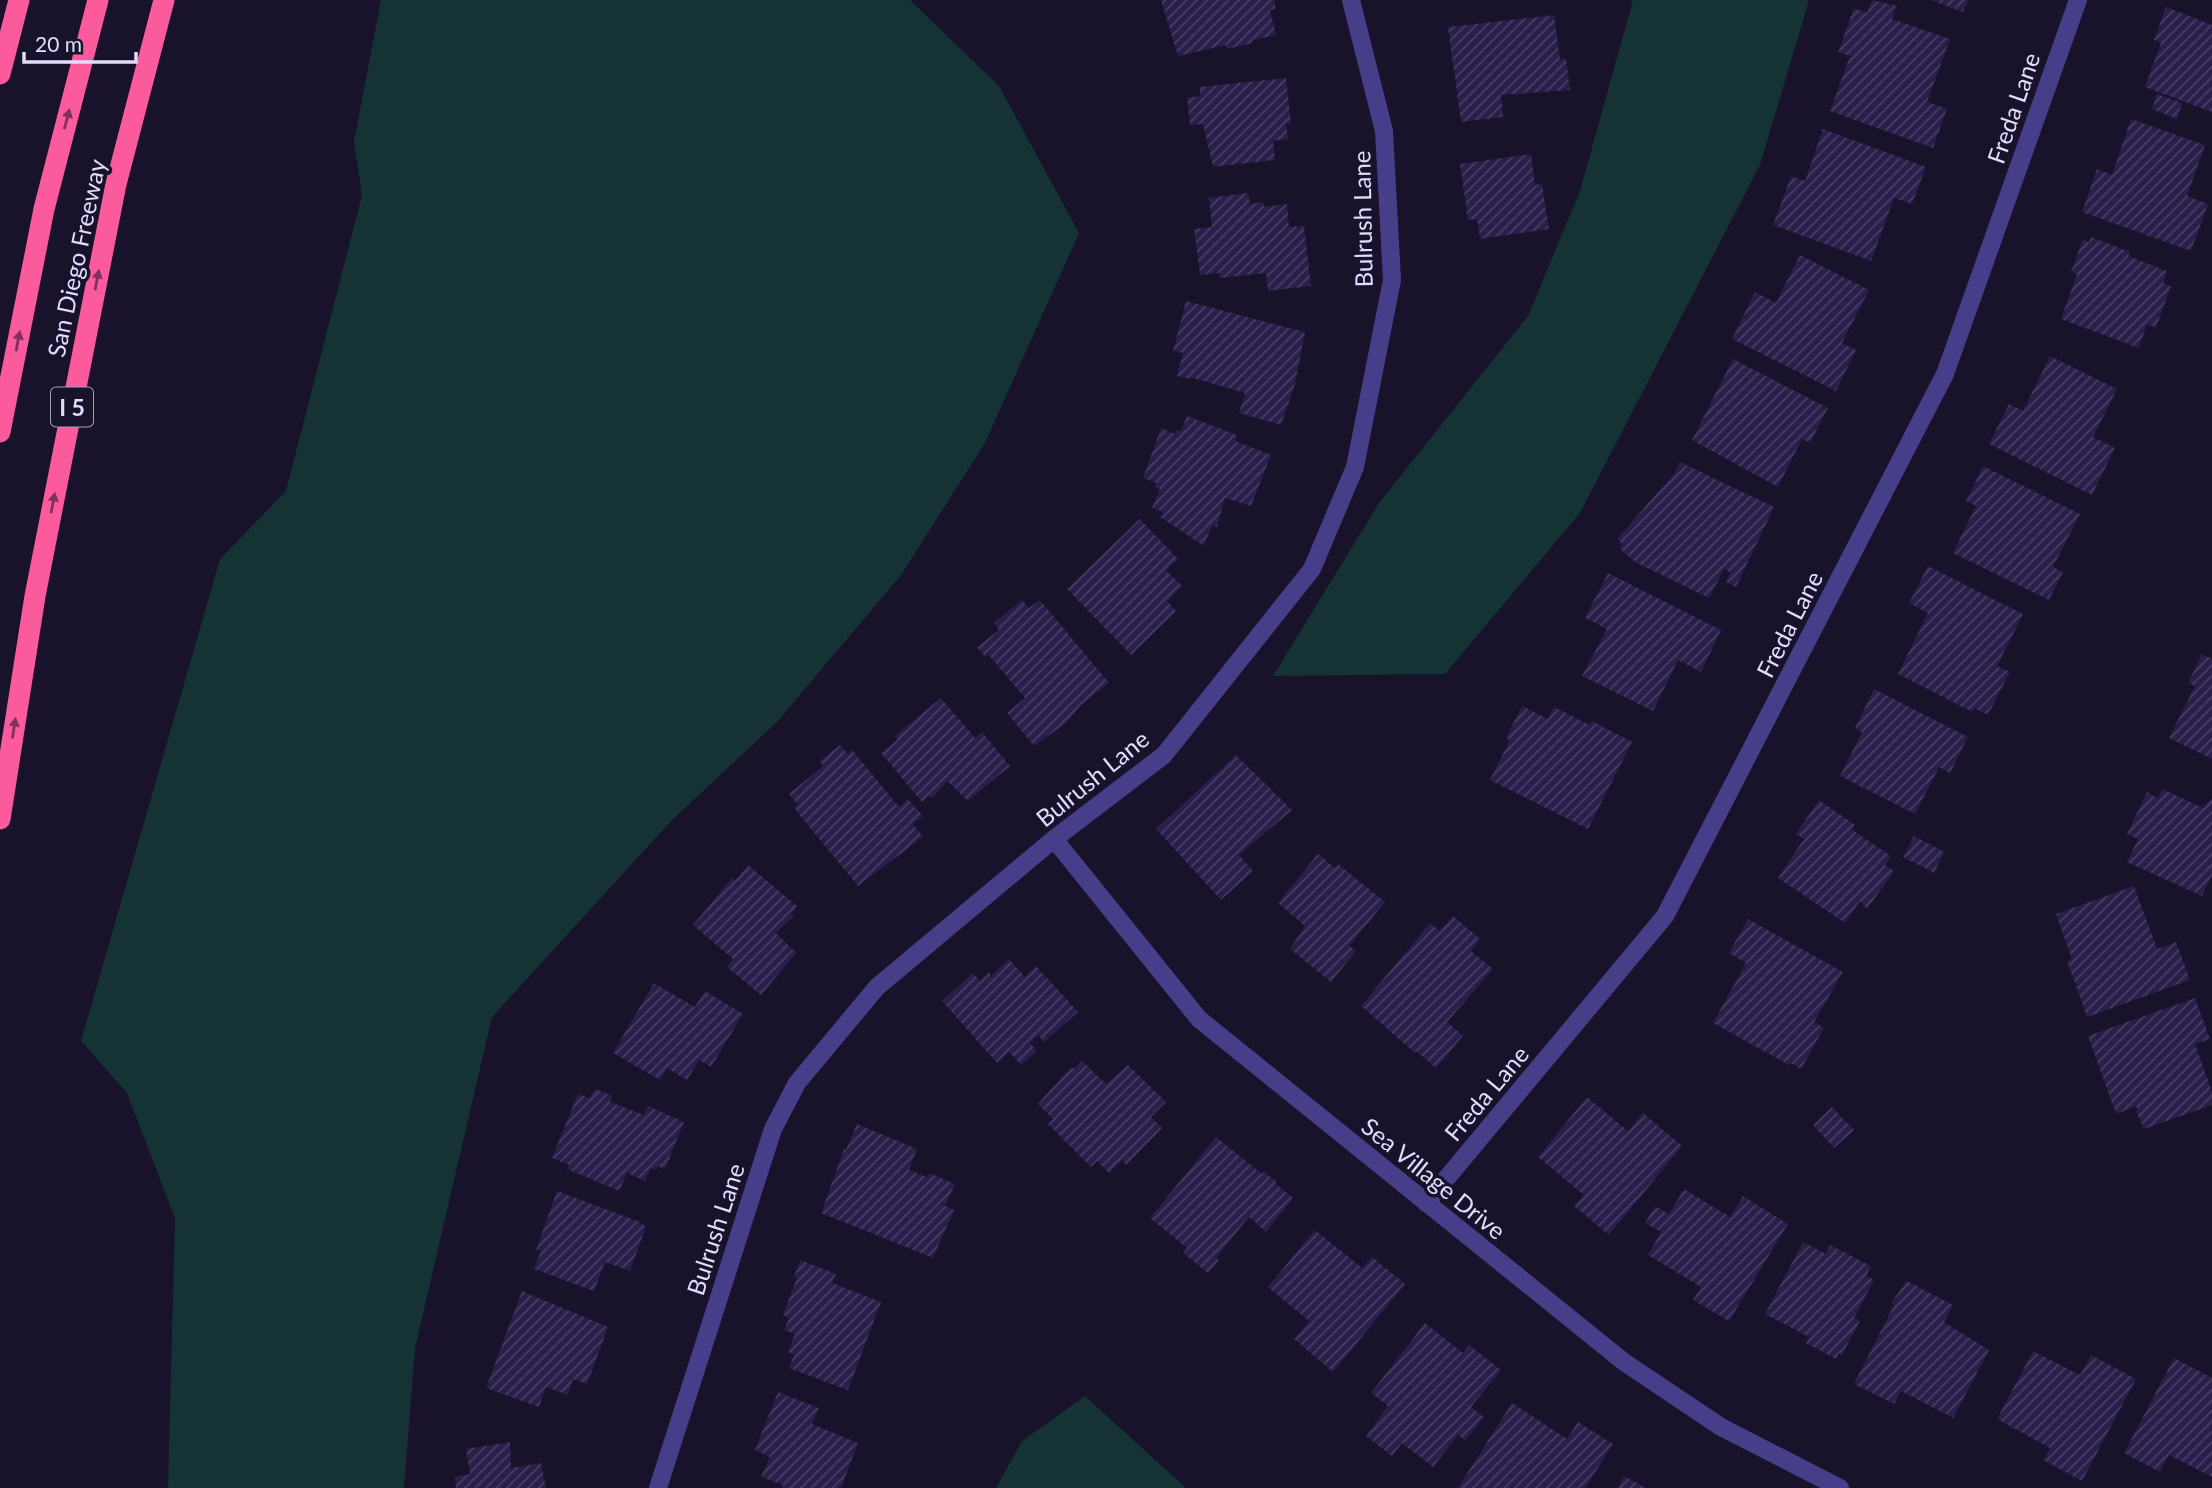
<svg xmlns="http://www.w3.org/2000/svg" width="2212" height="1488" font-family="Lato,sans-serif">
  <defs>
    <pattern id="building-hatch" width="6" height="6" patternUnits="userSpaceOnUse" patternTransform="scale(1.75)"><rect width="6" height="6" fill="#2a1e4b"/><path d="M-1 1l2-2M0 6l6-6M5 7l2-2" fill="none" stroke="#493e66"/></pattern>
  </defs>
  <rect width="100%" height="100%" fill="#18122a"/>
  <path fill="#153334" d="M 381,0 L 910,0 L 999,86 L 1079,233 L 985,443 L 901,575 L 777,722 L 672,820 L 492,1017 L 415,1348 L 404,1488 L 168,1488 L 175,1218 L 127,1093 L 81,1041 L 220,559 L 286,491 L 362,195 L 354,142 Z
    M 1633,0 L 1809,0 L 1760,165 L 1580,513 L 1445,674 L 1273,676 L 1379,503 L 1528,316 L 1580,191 Z
    M 1085,1396 L 1186,1488 L 996,1488 L 1022,1441 Z"/>
  <path fill="url(#building-hatch)" d="M 1161,0 L 1274,0 L 1276,9 L 1270,10 L 1276,35 L 1253,40 L 1253,43 L 1227,49 L 1226,45 L 1178,56 Z
    M 1872,0 L 1897,6 L 1892,19 L 1950,39 L 1927,102 L 1947,109 L 1933,148 L 1830,111 L 1850,56 L 1838,52 L 1854,8 L 1867,13 Z
    M 1931,0 L 1968,0 L 1963,12 Z
    M 2166,7 L 2212,25 L 2212,112 L 2145,87 L 2161,43 L 2154,40 Z
    M 1554,15 L 1560,59 L 1566,59 L 1570,90 L 1501,95 L 1503,117 L 1461,122 L 1448,27 Z
    M 1286,78 L 1291,123 L 1286,124 L 1288,139 L 1273,141 L 1275,160 L 1213,167 L 1203,124 L 1190,125 L 1187,98 L 1200,96 L 1200,87 Z
    M 2157,94 L 2182,103 L 2177,119 L 2152,109 Z
    M 2131,119 L 2205,145 L 2187,196 L 2208,204 L 2191,251 L 2082,212 L 2097,169 L 2112,175 Z
    M 1823,129 L 1926,167 L 1912,204 L 1894,198 L 1871,261 L 1773,225 L 1791,176 L 1805,181 Z
    M 1531,154 L 1535,185 L 1542,184 L 1549,229 L 1480,239 L 1477,219 L 1468,220 L 1460,164 Z
    M 1248,193 L 1250,204 L 1263,202 L 1264,207 L 1287,204 L 1289,227 L 1304,226 L 1311,286 L 1268,291 L 1266,273 L 1220,278 L 1219,273 L 1200,275 L 1194,229 L 1212,227 L 1209,198 Z
    M 2091,237 L 2130,252 L 2128,256 L 2167,271 L 2163,283 L 2171,286 L 2156,328 L 2147,324 L 2139,348 L 2061,319 L 2077,274 L 2071,272 L 2083,239 L 2089,242 Z
    M 1800,255 L 1869,290 L 1842,343 L 1856,350 L 1836,391 L 1732,339 L 1755,292 L 1776,303 Z
    M 1186,301 L 1305,332 L 1295,384 L 1281,425 L 1239,413 L 1245,393 L 1190,377 L 1190,379 L 1177,376 L 1183,353 L 1173,351 Z
    M 2050,356 L 2117,389 L 2093,437 L 2115,448 L 2092,495 L 1989,444 L 2009,404 L 2023,411 Z
    M 1733,359 L 1828,408 L 1810,443 L 1802,439 L 1778,487 L 1692,440 Z
    M 1187,416 L 1237,435 L 1235,441 L 1271,455 L 1251,506 L 1225,498 L 1217,527 L 1212,525 L 1204,546 L 1160,517 L 1163,512 L 1152,508 L 1160,489 L 1155,487 L 1157,483 L 1143,478 L 1161,428 L 1175,434 L 1177,430 L 1181,431 Z
    M 1680,462 L 1774,507 L 1736,587 L 1726,582 L 1730,572 L 1724,569 L 1709,598 L 1635,562 L 1619,548 L 1623,545 L 1617,539 L 1674,474 Z
    M 1983,466 L 2080,514 L 2053,567 L 2063,572 L 2049,600 L 1953,553 L 1976,506 L 1966,501 Z
    M 1140,519 L 1178,559 L 1166,570 L 1182,586 L 1167,601 L 1176,611 L 1131,655 L 1067,589 Z
    M 1928,566 L 2023,614 L 1997,666 L 2010,672 L 1988,715 L 1974,708 L 1972,712 L 1898,674 L 1928,613 L 1909,603 Z
    M 1608,573 L 1721,630 L 1701,672 L 1678,660 L 1653,711 L 1582,676 L 1607,629 L 1585,618 Z
    M 1022,600 L 1029,608 L 1040,600 L 1109,683 L 1081,705 L 1066,723 L 1034,746 L 1007,713 L 1025,698 L 988,654 L 985,657 L 977,647 L 999,630 L 994,623 Z
    M 2202,654 L 2212,659 L 2212,759 L 2169,738 L 2195,686 L 2188,683 Z
    M 1874,689 L 1968,737 L 1950,773 L 1939,767 L 1915,814 L 1840,776 L 1862,732 L 1855,728 Z
    M 941,698 L 975,738 L 982,732 L 1010,766 L 968,801 L 947,781 L 932,799 L 929,796 L 922,802 L 881,753 L 897,740 L 895,736 Z
    M 1522,706 L 1548,719 L 1554,707 L 1590,725 L 1592,721 L 1632,742 L 1588,829 L 1490,780 L 1510,740 L 1506,738 Z
    M 840,745 L 848,754 L 852,750 L 899,807 L 908,799 L 923,816 L 913,824 L 923,837 L 858,886 L 794,808 L 798,805 L 789,794 L 823,766 L 820,761 Z
    M 1236,755 L 1292,810 L 1239,855 L 1253,871 L 1221,900 L 1156,829 Z
    M 2162,789 L 2203,808 L 2212,798 L 2212,875 L 2202,896 L 2127,862 L 2138,839 L 2127,834 L 2147,792 L 2158,798 Z
    M 1819,800 L 1855,825 L 1852,830 L 1891,856 L 1885,865 L 1894,871 L 1867,909 L 1860,901 L 1845,923 L 1778,878 L 1804,839 L 1796,834 Z
    M 1914,836 L 1944,852 L 1934,873 L 1903,857 Z
    M 1318,854 L 1335,868 L 1338,864 L 1385,902 L 1349,946 L 1356,951 L 1331,982 L 1290,949 L 1305,926 L 1278,903 Z
    M 748,865 L 797,906 L 791,914 L 794,916 L 776,933 L 796,953 L 761,995 L 727,967 L 733,959 L 693,925 L 732,878 L 735,881 Z
    M 2134,886 L 2157,949 L 2176,942 L 2190,980 L 2087,1017 L 2067,961 L 2072,959 L 2056,914 Z
    M 1453,916 L 1480,939 L 1471,951 L 1493,969 L 1447,1022 L 1463,1036 L 1436,1068 L 1416,1051 L 1415,1053 L 1361,1006 L 1430,923 L 1440,931 Z
    M 1748,919 L 1843,972 L 1814,1022 L 1824,1028 L 1801,1069 L 1791,1063 L 1789,1065 L 1713,1023 L 1746,963 L 1729,953 Z
    M 1009,959 L 1025,977 L 1036,966 L 1078,1012 L 1044,1042 L 1038,1035 L 1030,1043 L 1037,1051 L 1021,1065 L 1009,1052 L 997,1063 L 942,1001 L 973,973 L 980,981 L 989,972 L 991,976 Z
    M 654,983 L 695,1007 L 705,991 L 743,1014 L 711,1067 L 699,1060 L 687,1080 L 667,1068 L 660,1080 L 613,1053 Z
    M 2195,998 L 2210,1039 L 2195,1044 L 2212,1092 L 2212,1105 L 2144,1129 L 2136,1111 L 2138,1110 L 2136,1106 L 2116,1114 L 2088,1036 Z
    M 1082,1061 L 1106,1084 L 1128,1065 L 1166,1102 L 1151,1117 L 1162,1128 L 1126,1165 L 1122,1160 L 1109,1173 L 1097,1161 L 1091,1167 L 1048,1124 L 1053,1119 L 1038,1104 L 1071,1067 L 1074,1069 Z
    M 596,1089 L 612,1096 L 610,1102 L 644,1115 L 648,1106 L 684,1122 L 665,1169 L 658,1166 L 656,1170 L 651,1168 L 645,1181 L 627,1173 L 619,1191 L 567,1169 L 569,1165 L 552,1158 L 578,1094 L 589,1098 Z
    M 1587,1097 L 1628,1131 L 1643,1113 L 1682,1146 L 1609,1235 L 1574,1206 L 1584,1195 L 1538,1157 Z
    M 1832,1107 L 1854,1130 L 1834,1148 L 1813,1125 Z
    M 857,1124 L 917,1149 L 909,1170 L 927,1177 L 929,1173 L 955,1184 L 945,1206 L 954,1210 L 933,1258 L 821,1213 L 844,1149 L 846,1150 Z
    M 1216,1137 L 1262,1174 L 1264,1172 L 1276,1181 L 1275,1183 L 1293,1198 L 1266,1232 L 1249,1217 L 1216,1258 L 1219,1260 L 1208,1273 L 1183,1253 L 1187,1248 L 1150,1218 Z
    M 1684,1189 L 1730,1217 L 1743,1196 L 1788,1224 L 1729,1321 L 1693,1300 L 1701,1287 L 1648,1255 L 1661,1232 L 1645,1223 L 1655,1206 L 1669,1214 Z
    M 557,1191 L 640,1222 L 646,1227 L 630,1271 L 605,1262 L 594,1291 L 534,1269 L 541,1251 L 536,1250 Z
    M 1315,1230 L 1362,1268 L 1372,1257 L 1405,1284 L 1333,1372 L 1294,1339 L 1309,1321 L 1268,1287 Z
    M 1803,1242 L 1826,1254 L 1830,1245 L 1871,1266 L 1866,1276 L 1874,1280 L 1854,1318 L 1860,1321 L 1842,1355 L 1839,1353 L 1836,1359 L 1806,1343 L 1809,1337 L 1765,1314 Z
    M 800,1260 L 836,1274 L 832,1283 L 881,1302 L 848,1390 L 789,1368 L 794,1355 L 788,1352 L 795,1334 L 784,1330 L 789,1318 L 783,1315 L 797,1278 L 794,1277 Z
    M 1907,1281 L 1953,1305 L 1944,1322 L 1989,1350 L 1953,1418 L 1901,1391 L 1894,1404 L 1854,1384 L 1894,1305 L 1891,1303 Z
    M 522,1291 L 608,1327 L 587,1384 L 573,1379 L 568,1395 L 546,1387 L 539,1407 L 486,1388 Z
    M 1425,1323 L 1463,1353 L 1469,1345 L 1501,1370 L 1471,1407 L 1484,1417 L 1465,1441 L 1458,1435 L 1433,1467 L 1402,1443 L 1392,1456 L 1366,1436 L 1388,1406 L 1371,1393 Z
    M 2033,1351 L 2080,1375 L 2091,1355 L 2136,1379 L 2082,1481 L 2043,1460 L 2050,1448 L 1997,1419 Z
    M 2174,1358 L 2212,1378 L 2212,1477 L 2169,1455 L 2160,1472 L 2124,1453 Z
    M 778,1392 L 819,1408 L 812,1424 L 858,1443 L 841,1488 L 782,1488 L 783,1485 L 761,1477 L 770,1457 L 755,1450 Z
    M 1512,1403 L 1567,1439 L 1578,1422 L 1613,1444 L 1585,1488 L 1458,1488 Z
    M 510,1442 L 511,1468 L 541,1463 L 546,1488 L 456,1488 L 455,1477 L 470,1474 L 466,1449 Z
    M 1624,1476 L 1646,1488 L 1618,1488 Z"/>
  <g fill="none" stroke-linecap="round" stroke-linejoin="round">
    <path stroke="#463e88" stroke-width="18" d="M 1054,839 L 1199,1019 L 1624,1362 L 1721,1427 L 1840,1488
      M 1426,1203 L 1665,916 L 1945,374 L 2078,0
      M 658,1488 L 773,1129 L 797,1083 L 877,987 L 1054,839 L 1164,755 L 1312,569 L 1355,467 L 1392,280 L 1384,131 L 1351,0"/>
    <path stroke="#fb5a9c" stroke-width="21" d="M 0,74 L 19,0
      M 0,432 L 44,209 L 98,0
      M 0,819 L 35,596 L 116,184 L 164,0"/>
  </g>
  <defs><path id="oneway-solid" d="M-6-.8H1V-3.2L6.5 0L1 3.2V.8H-6Z" transform="scale(1.75)"/></defs>
  <g fill="#7e325d">
    <use href="#oneway-solid" transform="translate(67 119) rotate(-75)"/>
    <use href="#oneway-solid" transform="translate(97 280) rotate(-79)"/>
    <use href="#oneway-solid" transform="translate(18 341) rotate(-79)"/>
    <use href="#oneway-solid" transform="translate(53 503) rotate(-79)"/>
    <use href="#oneway-solid" transform="translate(14 728) rotate(-81)"/>
  </g>
  <g text-anchor="middle" dominant-baseline="central" stroke-width="7" stroke-linejoin="round" paint-order="stroke">
    <rect fill="#18122a" stroke="#a59fbe" stroke-width="2" x="51" y="387.5" width="42" height="39" rx="5"/>
    <g font-size="23" font-weight="bold" fill="#e2dcfe">
      <text x="72" y="407">I 5</text>
    </g>
    <g font-size="24" fill="#e2dcfe" stroke="#18122a">
      <text transform="translate(2013 108) rotate(-71)">Freda Lane</text>
      <text transform="translate(1362 219) rotate(-91)">Bulrush Lane</text>
      <text transform="translate(76 258) rotate(-78)">San Diego Freeway</text>
      <text transform="translate(1789 624) rotate(-63)">Freda Lane</text>
      <text transform="translate(1092 778) rotate(-39)">Bulrush Lane</text>
      <text transform="translate(1486 1093) rotate(-50)">Freda Lane</text>
      <text transform="translate(1434 1178) rotate(39)">Sea Village Drive</text>
      <text transform="translate(715 1229) rotate(-72)">Bulrush Lane</text>
    </g>
  </g>
  <path d="M24 52v10h112v-10" fill="none" stroke="#e2dcfe" stroke-width="3.5"/>
  <text x="35" y="52" font-size="21" fill="#e2dcfe" stroke="#18122a" stroke-width="5" paint-order="stroke">20 m</text>
</svg>
